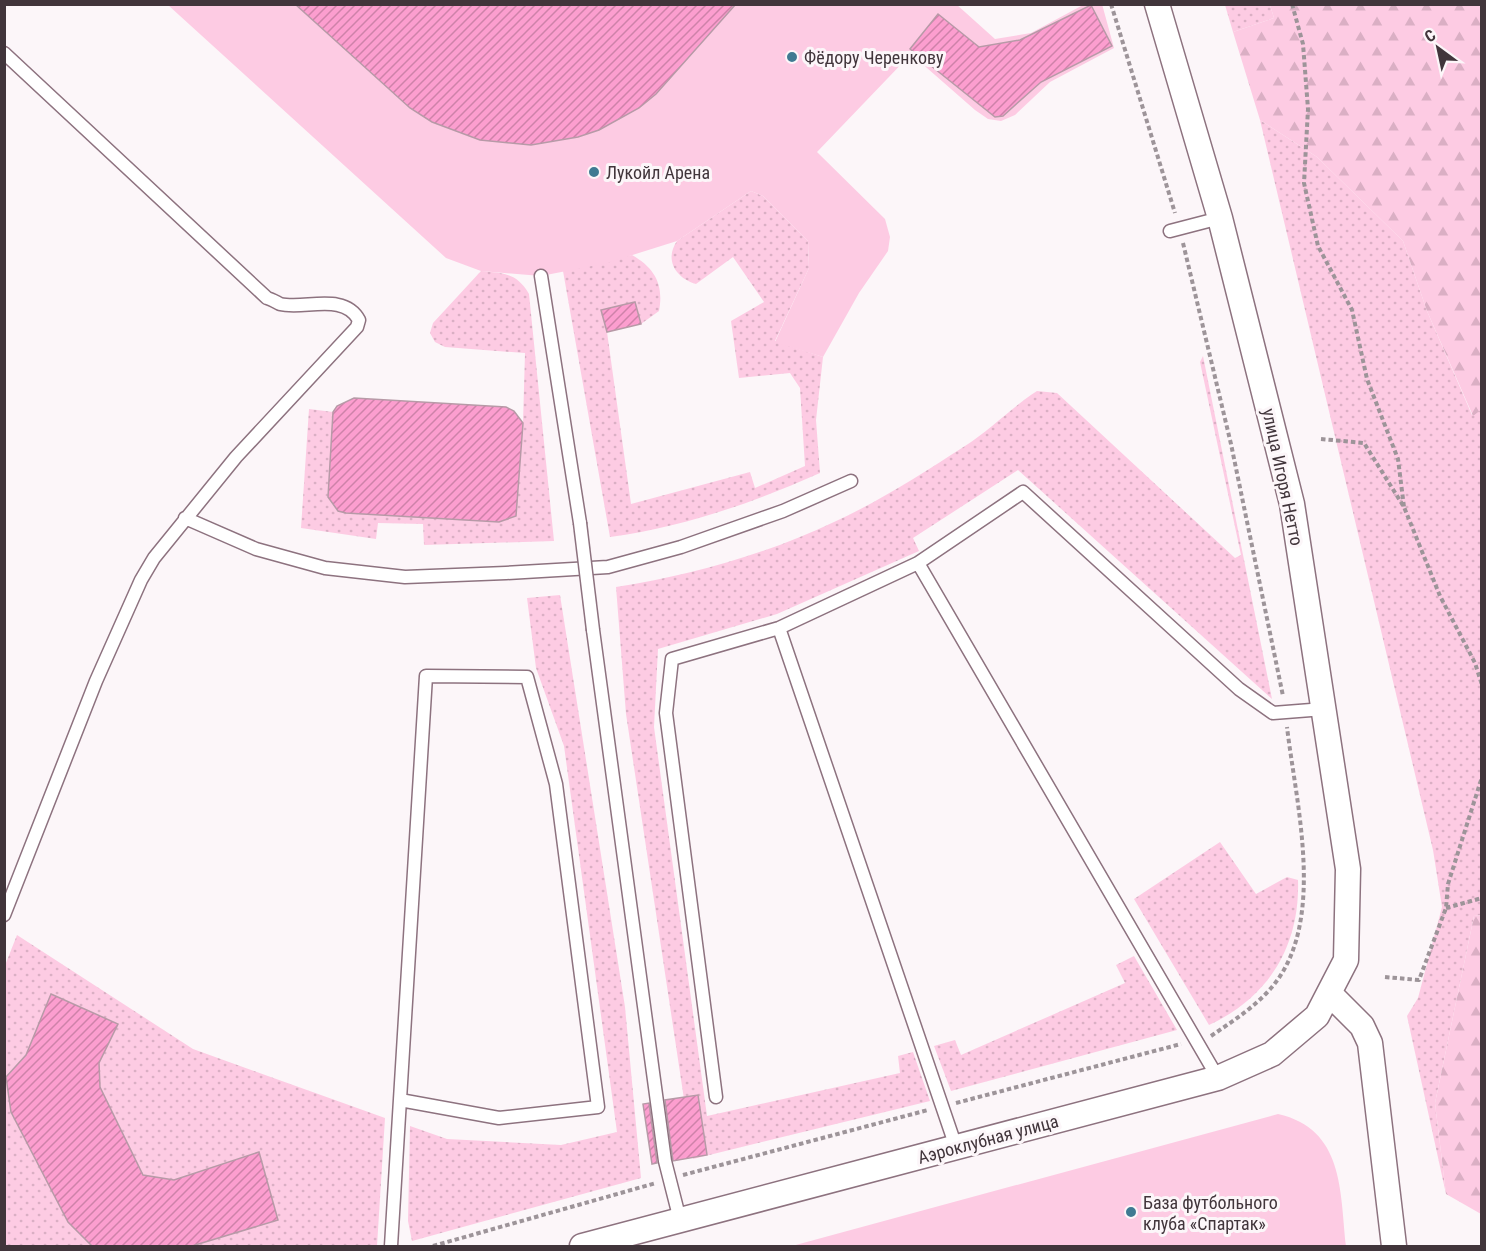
<svg xmlns="http://www.w3.org/2000/svg" width="1486" height="1251" font-family="'Roboto Condensed',sans-serif">
  <defs>
    <pattern id="grass-dots" width="8" height="8" patternUnits="userSpaceOnUse" patternTransform="scale(1.5)"><rect width="8" height="8" fill="#fdcbe3"/><path d="M2 2h.1M6 6h.1" fill="none" stroke="#daafc4" stroke-width="1.8" stroke-linecap="round"/></pattern>
    <pattern id="forest-firs" width="22" height="20" patternUnits="userSpaceOnUse" patternTransform="scale(1.5)"><rect width="22" height="20" fill="#fdcbe3"/><path d="M5 1l3.5 6h-7zM16 11l3.5 6h-7z" fill="#daafc4"/></pattern>
    <pattern id="building-hatch" width="6" height="6" patternUnits="userSpaceOnUse" patternTransform="scale(1.5)"><rect width="6" height="6" fill="#fc9ecf"/><path d="M-1 1l2-2M0 6l6-6M5 7l2-2" fill="none" stroke="#ce82a9"/></pattern>
  </defs>
  <rect width="100%" height="100%" fill="#fcf6f9"/>
  <path fill="url(#grass-dots)" d="M 1225,5 L 1270,5 L 1274,18 L 1233,32 Z
    M 1260,120 L 1317,157 L 1403,241 L 1427,311 L 1472,415 L 1481,409 L 1482,915 L 1474,916 L 1435,1103 L 1446,1194 L 1407,1016 L 1418,998 L 1442,907 L 1433,850 Z
    M 751,191 L 763,196 L 808,241 L 809,268 L 775,341 L 823,357 L 816,420 L 820,473 C 752,503 684,527 610,537 L 563,271 L 632,255 C 655,268 664,285 659,311 L 641,324 L 607,332 L 631,504 L 750,472 L 755,488 L 805,466 L 800,388 L 790,373 L 739,378 L 731,321 L 764,302 L 733,257 L 696,284 C 676,278 664,260 677,241 Z
    M 481,271 C 503,273 517,273 529,294 L 554,541 L 424,545 L 423,524 L 378,523 L 376,539 L 301,528 L 309,409 L 333,412 L 328,497 L 338,511 L 346,513 L 499,522 L 516,516 L 523,423 L 525,353 L 445,347 L 435,342 L 430,333 L 433,323 Z
    M 1203,356 L 1272,699 L 1018,470 L 913,538 L 919,551 L 777,614 L 658,649 L 654,727 L 707,1116 L 900,1073 L 898,1056 L 913,1052 L 930,1101 L 693,1159 L 626,714 L 616,587 C 689,576 767,554 834,522 C 880,501 923,473 965,446 C 990,430 1012,407 1037,391 L 1057,393 L 1235,558 L 1241,555 L 1200,362 Z
    M 560,595 L 625,1007 L 641,1178 L 412,1241 L 408,1221 L 410,1126 L 447,1139 L 561,1145 L 617,1132 L 564,746 L 536,668 L 527,598 Z
    M 1220,842 L 1256,894 L 1287,877 L 1298,880 C 1300,946 1269,997 1209,1025 L 1134,899 Z
    M 17,935 L 193,1049 L 385,1118 L 377,1246 L 5,1246 L 4,968 Z
    M 1134,956 L 1177,1030 L 951,1091 L 934,1046 L 955,1040 L 961,1055 L 1125,983 L 1116,965 Z"/>
  <path fill="url(#forest-firs)" d="M 1270,5 L 1481,5 L 1482,409 L 1473,416 L 1427,311 L 1403,241 L 1317,157 L 1260,120 L 1233,32 L 1274,18 Z
    M 1481,915 L 1482,915 L 1481,1214 L 1446,1194 L 1435,1103 L 1474,916 Z"/>
  <path fill="#fdcbe3" d="M 956,4 L 995,39 L 1031,33 L 1083,5 L 1102,4 L 1114,48 L 1050,82 L 1015,115 L 1001,121 L 988,119 L 975,110 L 911,54 L 817,152 L 885,219 L 890,237 L 888,251 L 859,293 L 823,357 L 775,342 L 809,268 L 808,241 L 763,196 L 751,191 L 677,241 L 607,263 L 541,276 L 481,271 L 446,258 L 168,5 Z
    M 1278,1114 C 1344,1129 1340,1191 1346,1246 L 792,1246 Z"/>
  <path fill="url(#building-hatch)" stroke="#b79aa7" stroke-width="1.5" d="M 295,4 L 736,4 L 656,94 L 639,108 L 599,130 L 578,137 L 531,145 L 480,140 L 432,122 L 410,108 Z
    M 1091,5 L 1112,46 L 1041,82 L 1003,116 L 995,117 L 910,49 L 938,14 L 979,47 L 1020,40 Z
    M 635,302 L 641,324 L 607,332 L 601,310 Z
    M 354,398 L 506,407 L 514,411 L 523,423 L 516,516 L 499,522 L 346,513 L 338,511 L 328,497 L 333,412 L 337,406 Z
    M 51,994 L 118,1024 L 99,1063 L 100,1087 L 143,1175 L 174,1180 L 259,1152 L 278,1220 L 192,1246 L 92,1246 L 68,1222 L 11,1112 L 6,1077 L 26,1055 Z
    M 698,1095 L 707,1155 L 673,1161 L 665,1100 Z
    M 649,1103 L 657,1163 L 652,1164 L 643,1104 Z"/>
  <g fill="none" stroke-linecap="round" stroke-linejoin="round">
    <defs>
      <path id="lane" d="M 4,53 L 267,298 C 271,299 276,302 280,304 C 304,310 344,292 359,320 L 357,327 L 236,457 L 154,558 L 141,580 L 96,681 L 4,915
        M 1170,231 L 1220,218
        M 541,276 L 580,523
        M 185,518 L 256,549 L 325,568 L 405,577 L 506,573 L 608,567 L 681,547 L 783,511 L 851,481
        M 918,563 L 1218,1078
        M 779,628 L 956,1147
        M 593,630 L 665,1161 L 680,1220
        M 716,1097 L 666,713 L 672,659 L 779,628 L 918,563 L 1023,492 L 1239,689 L 1273,713 L 1324,709
        M 391,1246 L 426,676 L 527,677 L 556,784 L 598,1107 L 499,1118 L 400,1100"/>
      <path id="street" d="M 1329,993 L 1362,1026 L 1370,1043 L 1394,1246
        M 582,1246 L 1218,1078 L 1272,1054 L 1317,1016 L 1346,960 L 1348,869 L 1292,504 L 1220,218 L 1157,4"/>
    </defs>
    <use href="#lane" stroke="#8d727f" stroke-width="15"/>
    <use href="#street" stroke="#8d727f" stroke-width="27"/>
    <path stroke="#9d9499" stroke-width="4" stroke-dasharray="4.5 3" stroke-linecap="butt" d="M 1111,4 L 1175,213
      M 1292,4 L 1303,44 L 1308,109 L 1304,183 L 1318,246 L 1352,310 L 1367,379 L 1398,459 L 1404,507
      M 1183,243 L 1231,444 L 1283,696
      M 1321,439 L 1364,443 L 1404,507 L 1440,596 L 1475,663 L 1482,685
      M 1446,908 L 1482,898
      M 1385,977 L 1419,980 L 1446,908 L 1448,884 L 1482,777
      M 1211,1036 C 1233,1021 1255,1007 1272,987 C 1327,922 1296,804 1287,727
      M 956,1103 L 1181,1044
      M 683,1175 L 928,1110
      M 433,1246 L 656,1183"/>
    <use href="#lane" stroke="#fff" stroke-width="12"/>
    <use href="#street" stroke="#fff" stroke-width="24"/>
    <defs>
      <path id="lane-bridge" d="M 580,523 L 593,630"/>
    </defs>
    <use href="#lane-bridge" stroke="#8d727f" stroke-width="15" stroke-linecap="butt"/>
    <use href="#lane-bridge" stroke="#fff" stroke-width="12"/>
  </g>
  <g fill="#3f7a92" stroke="#fcf6f9" stroke-width="2">
    <circle cx="792" cy="57" r="6"/>
    <circle cx="594" cy="172" r="6"/>
    <circle cx="1131" cy="1212" r="6"/>
  </g>
  <g text-anchor="middle" dominant-baseline="central" stroke-width="6" stroke-linejoin="round" paint-order="stroke">
    <g font-size="18" fill="#41353b" stroke="#fcf6f9" text-anchor="start">
      <text x="804" y="57">Фёдору Черенкову</text>
      <text x="606" y="172">Лукойл Арена</text>
      <text x="1143" y="1202">База футбольного<tspan x="1143" dy="21">клуба «Спартак»</tspan></text>
    </g>
    <g font-size="18" fill="#41353b" stroke="#fcf6f9">
      <text transform="translate(1283 477) rotate(78)">улица Игоря Нетто</text>
      <text transform="translate(988 1139) rotate(-15)">Аэроклубная улица</text>
    </g>
  </g>
  <rect width="1486" height="1251" fill="none" stroke="#41353b" stroke-width="12"/>
  <g transform="translate(1438 48) rotate(327)" stroke="#fcf6f9" stroke-width="4.5" paint-order="stroke">
  <path d="M0-4.5L10 22L0 15L-10 22Z" fill="#41353b"/>
  <text y="-9" font-size="16" font-weight="bold" text-anchor="middle" fill="#41353b">С</text>
  </g>
</svg>
